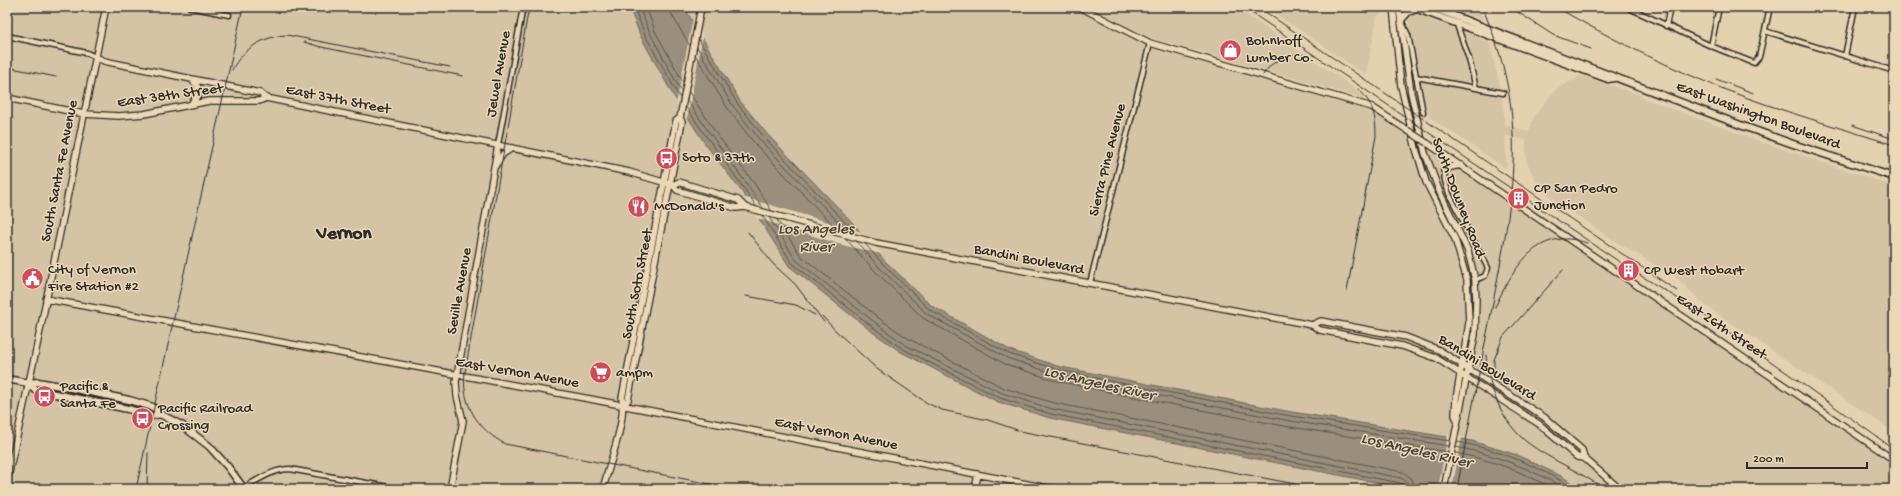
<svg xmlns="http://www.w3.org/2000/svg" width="1901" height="496" font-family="'Gochi Hand',sans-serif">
  <rect width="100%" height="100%" fill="#e4d1b0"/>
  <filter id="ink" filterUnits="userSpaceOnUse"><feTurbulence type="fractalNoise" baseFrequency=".025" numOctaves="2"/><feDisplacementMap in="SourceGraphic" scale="8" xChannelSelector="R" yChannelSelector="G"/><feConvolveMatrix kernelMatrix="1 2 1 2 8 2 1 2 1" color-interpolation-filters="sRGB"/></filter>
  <g filter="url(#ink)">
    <path fill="#d4c3a5" d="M 7,7 L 1076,7 L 1144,42 L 1172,53 L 1368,108 L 1382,116 L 1894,463 L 1894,489 L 7,489 Z
      M 1090,7 L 1235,7 L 1356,89 L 1366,99 L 1148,37 Z
      M 1266,7 L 1387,7 L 1388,9 L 1377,17 L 1366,75 Z
      M 1446,7 L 1477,7 L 1483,19 L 1456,11 Z
      M 1414,13 L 1489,42 L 1501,90 L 1420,74 L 1408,19 L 1409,15 Z
      M 1581,76 L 1641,95 L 1643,98 L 1759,141 L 1894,186 L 1894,432 L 1706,306 L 1677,278 L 1610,238 L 1552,198 L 1539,187 L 1532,173 L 1526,160 L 1526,140 L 1505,135 L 1507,169 L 1429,117 L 1420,81 L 1502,97 L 1505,125 L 1529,131 L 1534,117 L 1556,89 Z"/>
    <path fill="#9a8f7b" stroke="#6e675b" d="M 629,7 L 684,7 L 740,101 L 767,134 L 852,222 L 884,260 L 932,306 L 1010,350 L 1057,366 L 1106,376 L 1286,411 L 1472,441 L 1517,455 L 1559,475 L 1583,489 L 1409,489 L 1050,418 L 998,402 L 901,352 L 871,331 L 789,266 L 742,192 L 706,145 L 673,95 L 641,37 Z"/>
    <path fill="#e4d1b0" d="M 693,18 L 703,35 L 687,119 L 676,104 Z
      M 743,197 L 862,232 L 882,254 L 842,245 L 756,218 Z
      M 1448,434 L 1462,437 L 1452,489 L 1438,489 Z"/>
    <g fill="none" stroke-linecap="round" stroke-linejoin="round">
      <path stroke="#57534b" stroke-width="1" d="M 634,7 L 645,35 L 680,98
        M 639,7 L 650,33 L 681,91
        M 646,7 L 655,31 L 683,82
        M 670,7 L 672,15 L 690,46
        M 699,40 L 737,103 L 764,137 L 856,234
        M 697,47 L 733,106 L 760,140 L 847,231
        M 696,56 L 728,109 L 755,144 L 836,228
        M 689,92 L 718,136 L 754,183 L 771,210
        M 687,100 C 711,137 739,171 763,208
        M 686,107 C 708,141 734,172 756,206
        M 762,215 L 792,263 L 874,328 L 903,349 L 1000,398 L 1051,414 L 1400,483 L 1403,485 L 1404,489
        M 769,217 L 796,260 L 877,324 L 905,345 L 1002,393 L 1052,409 L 1401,478 L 1407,482 L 1409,489
        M 777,220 L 801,256 L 880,319 L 909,339 L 1004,388 L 1054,403 L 1403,472 L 1412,479 L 1415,489
        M 846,239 L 874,270 L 923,318 L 1005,364 L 1053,380 L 1103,391 L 1284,426 L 1448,452
        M 856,241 L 878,266 L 927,314 L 1007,358 L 1055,374 L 1104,385 L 1285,420 L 1449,446
        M 865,244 L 882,263 L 930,310 L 1009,354 L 1056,369 L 1105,380 L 1285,415 L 1450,441
        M 1457,442 C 1499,449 1539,467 1575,489
        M 1456,447 C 1494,454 1532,469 1565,489
        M 1455,453 C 1490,459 1523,472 1554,489"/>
      <defs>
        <path id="street" d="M 190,7 L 229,15
          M 1449,7 L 1454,16
          M 1627,7 L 1711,46 L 1754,63 L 1759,57 L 1770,7
          M 1402,22 L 1408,35 L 1423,112
          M 1456,22 L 1469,59 L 1476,88
          M 1666,26 L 1670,7
          M 1765,31 L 1894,71
          M 7,36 L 87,53 L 96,57
          M 1711,46 L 1719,7
          M 1845,56 L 1855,7
          M 1416,77 L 1503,93
          M 498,145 L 523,7
          M 1451,159 C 1441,174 1444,180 1450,196 L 1488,268 L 1485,276 L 1475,280
          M 1090,283 L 1150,43
          M 243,488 C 258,480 273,469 290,469 L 399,489"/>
        <path id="secondary" d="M 1080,7 L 1150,43 L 1372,107 L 1407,130
          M 1393,7 L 1401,86 L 1416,149 L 1426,182 L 1455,239 L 1467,280 L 1469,323 L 1456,399 L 1455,415 L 1457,420
          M 1399,7 L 1411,93 L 1425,153 L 1440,193 L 1468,251 L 1475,280 L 1476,299 L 1475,335 L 1444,489
          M 96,57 L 104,61 L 260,93 L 266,98 L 629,172 L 673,185 L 677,190 L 736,208 L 745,207 L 876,243 L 1312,325 L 1320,330 L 1402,346 L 1436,358 L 1539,424 L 1577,457 L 1584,458
          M 7,98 L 84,114 L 119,116 L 144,114 L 209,101 L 259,101 L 266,98
          M 191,104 L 199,94 L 197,85 L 192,80
          M 1427,143 L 1894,460
          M 495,166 L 503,154 L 512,148
          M 1444,171 L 1451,167 L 1461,165
          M 673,185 L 679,182 L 738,200 L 745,207
          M 46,299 L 590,399 L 1053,489
          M 1312,325 L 1321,321 L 1406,337 L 1439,350 L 1544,417 L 1582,450 L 1584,458 L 1620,489
          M 623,406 L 628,400 L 635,364 L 682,122 L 680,118
          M 7,481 L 35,355 L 106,7
          M 450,489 L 463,421 L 457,396 L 456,382 L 498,145
          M 603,489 C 609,464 626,422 622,398 L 676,121 L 680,118 L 701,7
          M 975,489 L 978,474"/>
        <path id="primary" d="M 1412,7 L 1608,79 L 1614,78
          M 1431,7 L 1743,126 L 1793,144 L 1894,177
          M 1401,20 L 1408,12 L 1417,9
          M 7,379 L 28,383 L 38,382 L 66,387 L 129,400 L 153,407 L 160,414 L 183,426 L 209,446 L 228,467 L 244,489
          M 28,383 L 36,390 L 128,409 L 152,416 L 160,414"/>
      </defs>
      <use href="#street" stroke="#2b2b2b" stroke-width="7"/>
      <use href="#secondary" stroke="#2b2b2b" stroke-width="8"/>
      <use href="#primary" stroke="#2b2b2b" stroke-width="9"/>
      <use href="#street" stroke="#ecd8b6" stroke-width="4"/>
      <use href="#secondary" stroke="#ecd8b6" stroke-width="5.5"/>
      <use href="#primary" stroke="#ecd8b6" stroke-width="6"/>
      <path stroke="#2b2b2b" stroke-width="1" d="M 529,7 L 465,372 C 461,403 477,429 505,444 L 736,489
        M 1243,7 L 1630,269 L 1695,309 L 1752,348 L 1894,449
        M 1258,7 L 1677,291
        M 1510,7 L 1553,35 L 1591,49
        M 1556,7 C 1611,39 1667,67 1726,90 C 1781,111 1838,127 1894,145
        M 304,42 L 321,47 L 463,76
        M 7,67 L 56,77
        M 232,70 C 242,49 264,36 287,35 L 450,67
        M 1263,75 C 1273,58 1294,50 1312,57
        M 1716,79 L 1753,93
        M 1852,125 L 1894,139
        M 748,232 L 773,264 L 795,284 L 824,322
        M 1347,291 L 1376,136 C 1376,117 1373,102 1358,89
        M 746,296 L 796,305 L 815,315
        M 1495,307 C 1513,269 1537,225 1587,243
        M 822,316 L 836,331 L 877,369 L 927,403 L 942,410 L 988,420 L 1020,431 L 1321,489
        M 1486,355 C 1488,387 1502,423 1528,443 C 1552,461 1580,471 1604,489
        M 1494,380 L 1494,360 L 1503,337 L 1563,270
        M 136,489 L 243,7
        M 147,489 L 148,453
        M 1457,489 C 1468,429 1480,368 1492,308 C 1513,197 1531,116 1482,7"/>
      <defs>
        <path id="secondary-bridge" d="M 1407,130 L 1427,143"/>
      </defs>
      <use href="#secondary-bridge" stroke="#2b2b2b" stroke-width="8" stroke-linecap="butt"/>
      <use href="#secondary-bridge" stroke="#ecd8b6" stroke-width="5.5"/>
    </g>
  </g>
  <defs>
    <symbol id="shop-disc" viewBox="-11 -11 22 22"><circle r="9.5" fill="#d1495b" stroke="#ecd8b6"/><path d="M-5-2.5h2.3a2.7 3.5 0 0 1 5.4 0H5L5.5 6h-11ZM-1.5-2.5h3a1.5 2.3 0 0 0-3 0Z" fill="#fff"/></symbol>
    <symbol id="bus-disc" viewBox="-11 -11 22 22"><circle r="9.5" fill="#d1495b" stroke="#ecd8b6"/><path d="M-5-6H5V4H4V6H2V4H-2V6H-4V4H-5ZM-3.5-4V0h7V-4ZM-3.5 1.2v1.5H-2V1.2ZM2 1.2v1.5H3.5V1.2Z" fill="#fff"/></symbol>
    <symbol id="building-disc" viewBox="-11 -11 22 22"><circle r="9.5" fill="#d1495b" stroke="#ecd8b6"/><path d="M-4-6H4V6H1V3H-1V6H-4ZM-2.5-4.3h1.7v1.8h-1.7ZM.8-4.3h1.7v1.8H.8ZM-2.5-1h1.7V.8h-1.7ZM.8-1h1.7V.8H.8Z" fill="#fff"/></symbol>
    <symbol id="restaurant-disc" viewBox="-11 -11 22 22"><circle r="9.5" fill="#d1495b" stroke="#ecd8b6"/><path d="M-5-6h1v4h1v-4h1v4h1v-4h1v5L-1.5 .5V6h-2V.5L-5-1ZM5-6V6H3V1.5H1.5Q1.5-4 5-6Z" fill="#fff"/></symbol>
    <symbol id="civic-disc" viewBox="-11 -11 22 22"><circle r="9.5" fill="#d1495b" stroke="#ecd8b6"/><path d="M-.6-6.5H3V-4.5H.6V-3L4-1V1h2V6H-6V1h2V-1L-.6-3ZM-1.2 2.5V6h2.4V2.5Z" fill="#fff"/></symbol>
    <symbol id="supermarket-disc" viewBox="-11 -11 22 22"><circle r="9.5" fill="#d1495b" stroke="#ecd8b6"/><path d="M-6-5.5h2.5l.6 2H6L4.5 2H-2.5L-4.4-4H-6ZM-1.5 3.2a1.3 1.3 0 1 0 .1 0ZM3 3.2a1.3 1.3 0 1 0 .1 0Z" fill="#fff"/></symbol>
  </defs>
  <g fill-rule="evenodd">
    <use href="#shop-disc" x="1218" y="38" width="25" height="25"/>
    <use href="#bus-disc" x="654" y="146" width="25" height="25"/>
    <use href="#building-disc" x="1506" y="186" width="25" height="25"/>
    <use href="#restaurant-disc" x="626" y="194" width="25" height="25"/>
    <use href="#building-disc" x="1616" y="258" width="25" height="25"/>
    <use href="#civic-disc" x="20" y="266" width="25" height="25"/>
    <use href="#supermarket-disc" x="588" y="360" width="25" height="25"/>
    <use href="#bus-disc" x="32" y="384" width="25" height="25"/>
    <use href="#bus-disc" x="130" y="406" width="25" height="25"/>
  </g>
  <g text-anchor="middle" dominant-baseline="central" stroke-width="3" stroke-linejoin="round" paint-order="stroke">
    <g font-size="15" fill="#2b2b2b" stroke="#ecd8b6" text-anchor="start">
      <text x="1246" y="41">Bohnhoff<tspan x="1246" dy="17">Lumber Co.</tspan></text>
      <text x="682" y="158">Soto &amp; 37th</text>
      <text x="1534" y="189">CP San Pedro<tspan x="1534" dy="17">Junction</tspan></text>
      <text x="654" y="207">McDonald's</text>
      <text x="48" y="270">City of Vernon<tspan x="48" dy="17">Fire Station #2</tspan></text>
      <text x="1644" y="271">CP West Hobart</text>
      <text x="616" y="373">ampm</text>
      <text x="60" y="387">Pacific &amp;<tspan x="60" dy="17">Santa Fe</tspan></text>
      <text x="158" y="409">Pacific Railroad<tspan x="158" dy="17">Crossing</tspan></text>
    </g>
    <g font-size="15" fill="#2b2b2b" stroke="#ecd8b6">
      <text transform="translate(499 74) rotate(-80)">Jewel Avenue</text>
      <text transform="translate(170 96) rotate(-8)">East 38th Street</text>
      <text transform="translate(338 100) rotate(11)">East 37th Street</text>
      <text transform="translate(1758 116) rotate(20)">East Washington Boulevard</text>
      <text transform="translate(1108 160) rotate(-76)">Sierra Pine Avenue</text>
      <text transform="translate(60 171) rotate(-79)">South Santa Fe Avenue</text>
      <text transform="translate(1458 198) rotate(69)">South Downey Road</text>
      <text transform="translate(1029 260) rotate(11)">Bandini Boulevard</text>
      <text transform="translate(638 284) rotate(-79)">South Soto Street</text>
      <text transform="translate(460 291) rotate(-80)">Seville Avenue</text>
      <text transform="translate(1721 327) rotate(34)">East 26th Street</text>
      <text transform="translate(1487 368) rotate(32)">Bandini Boulevard</text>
      <text transform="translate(517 373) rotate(10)">East Vernon Avenue</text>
      <text transform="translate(836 434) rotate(11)">East Vernon Avenue</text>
    </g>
    <g font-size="16" font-style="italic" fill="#47443f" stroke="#ecd8b6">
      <text x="816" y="230">Los Angeles<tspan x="816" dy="18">River</tspan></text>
      <text transform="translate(1099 385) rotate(13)">Los Angeles River</text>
      <text transform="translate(1416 452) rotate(13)">Los Angeles River</text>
    </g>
    <g font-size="19" font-weight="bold" fill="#2b2b2b" stroke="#ecd8b6">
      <text x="344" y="234">Vernon</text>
    </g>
  </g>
  <rect width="1901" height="496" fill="none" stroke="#ecd8b6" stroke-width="24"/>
  <rect x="12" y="12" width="1877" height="472" fill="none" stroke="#2b2b2b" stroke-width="1.5" filter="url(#ink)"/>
  <path d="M1747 462v6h120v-6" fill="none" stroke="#2b2b2b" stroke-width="2"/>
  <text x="1753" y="462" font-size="12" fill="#2b2b2b" stroke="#ecd8b6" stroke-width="3" paint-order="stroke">200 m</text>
</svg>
